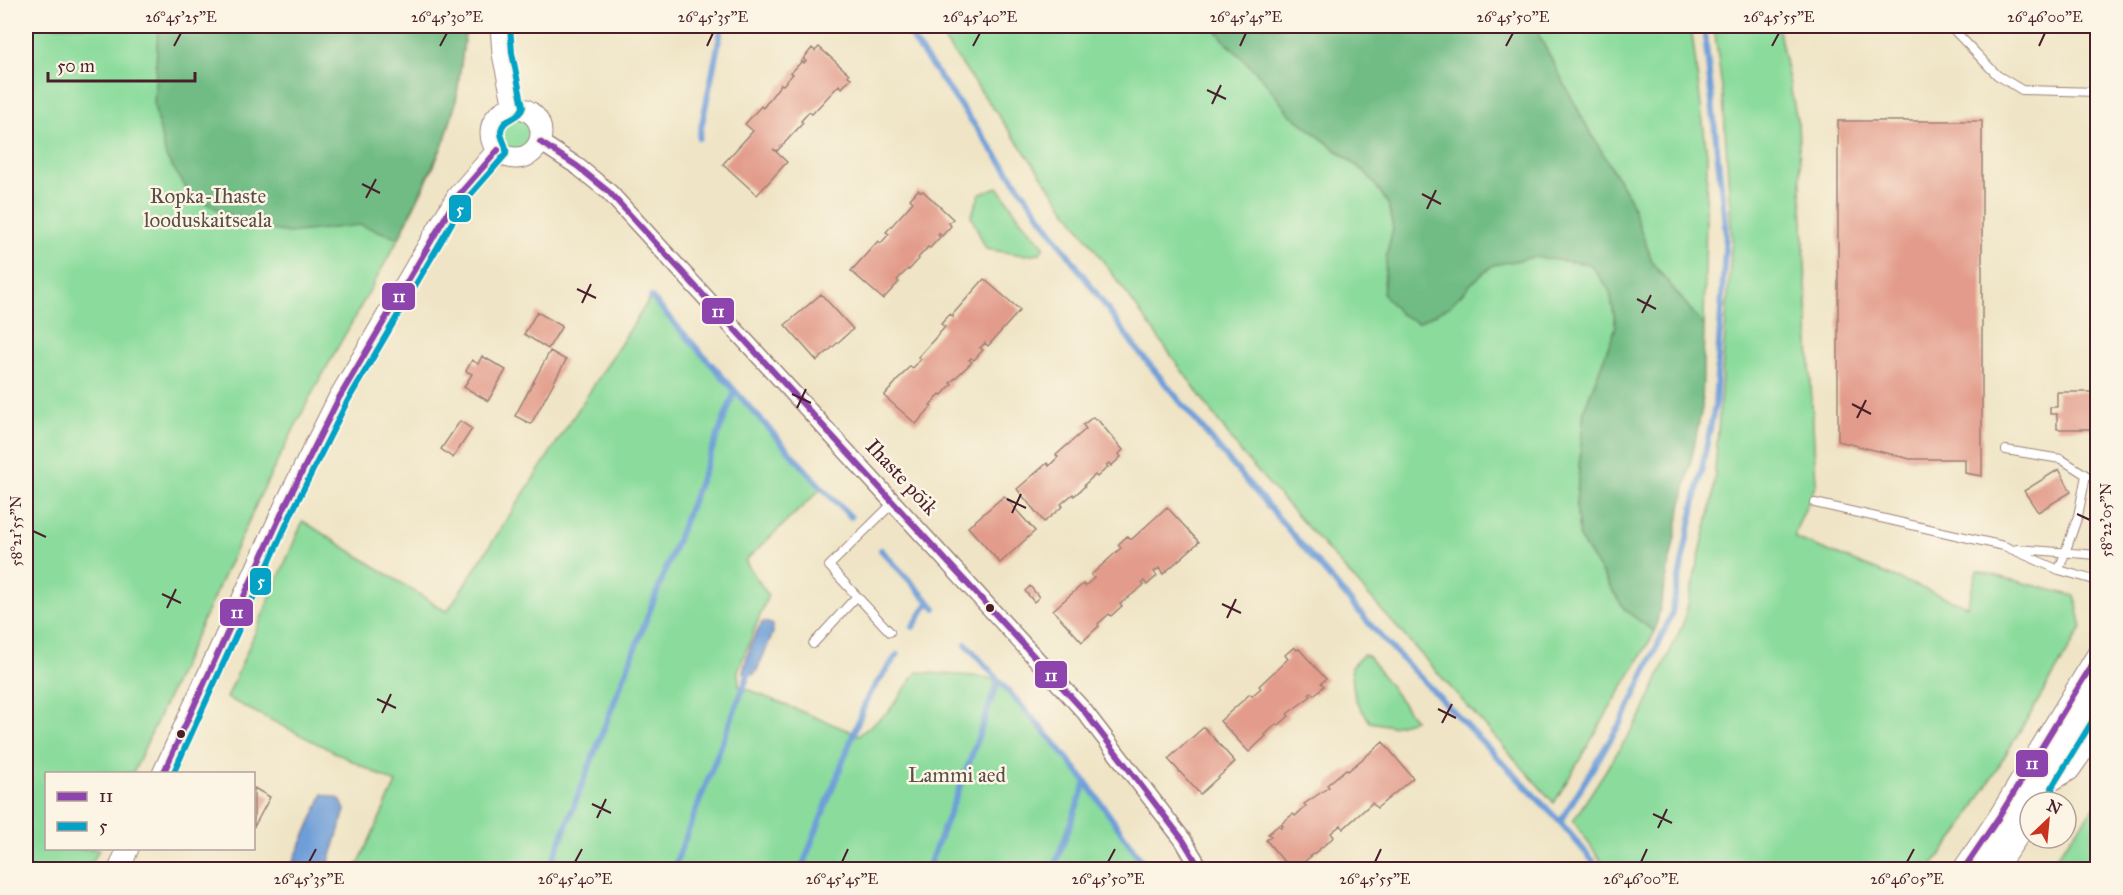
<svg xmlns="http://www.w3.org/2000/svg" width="2123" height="895" font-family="'IM FELL Great Primer',serif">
  <rect width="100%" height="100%" fill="#fcf5e5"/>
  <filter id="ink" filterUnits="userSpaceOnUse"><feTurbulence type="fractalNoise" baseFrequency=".0167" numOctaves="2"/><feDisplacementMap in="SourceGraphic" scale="12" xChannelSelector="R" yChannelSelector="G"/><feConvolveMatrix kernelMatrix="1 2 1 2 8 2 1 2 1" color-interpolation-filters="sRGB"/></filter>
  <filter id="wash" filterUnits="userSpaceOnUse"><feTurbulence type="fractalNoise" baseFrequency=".008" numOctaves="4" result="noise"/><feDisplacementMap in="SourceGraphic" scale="24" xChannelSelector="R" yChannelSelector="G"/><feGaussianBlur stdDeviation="1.35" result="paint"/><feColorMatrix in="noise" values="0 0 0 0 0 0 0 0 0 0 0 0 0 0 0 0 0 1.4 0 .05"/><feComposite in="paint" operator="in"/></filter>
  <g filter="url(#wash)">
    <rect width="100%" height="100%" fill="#efe4c5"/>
    <path fill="#8bdc9c" stroke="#6a7e64" stroke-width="1.5" d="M 26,26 L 466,26 L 456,102 L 445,139 L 434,166 L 399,238 L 309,399 L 261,494 L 133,773 L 46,774 L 46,848 L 99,849 L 89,869 L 26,869 Z
      M 934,26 L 1213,26 L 1225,41 L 1261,77 L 1290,114 L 1369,176 L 1388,203 L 1393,229 L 1387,253 L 1472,283 L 1493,265 L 1534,257 L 1590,264 L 1610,291 L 1616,327 L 1584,410 L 1576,505 L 1580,539 L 1625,610 L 1655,632 L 1554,803 L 1242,454 Z
      M 1534,26 L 1691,26 L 1707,155 L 1704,326 L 1653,264 L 1629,197 L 1588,129 Z
      M 1714,26 L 1778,26 L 1798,125 L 1816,484 L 1795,532 L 1795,538 L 1967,606 L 1977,571 L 2075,596 L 2082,628 L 1959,832 L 1929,869 L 1607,869 L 1573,821 L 1641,716 L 1684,621 L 1713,498 L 1732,240 L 1723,96 Z
      M499 133a19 19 0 1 1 38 0a19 19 0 1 1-38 0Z
      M 998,187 L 1021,220 L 1044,246 L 1040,253 L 1023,255 L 986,249 L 971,216 L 980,194 Z
      M 651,297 L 822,488 L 745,561 L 768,595 L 738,671 L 739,686 L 859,735 L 889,711 L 917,672 L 984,677 L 998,681 L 1053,741 L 1086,782 L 1148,869 L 356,869 L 396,783 L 227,698 L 303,521 L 447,612 Z
      M 1363,655 L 1368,656 L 1415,720 L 1392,726 L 1370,722 L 1355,699 L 1351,667 Z
      M 2097,804 L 2097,869 L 2051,869 L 2053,861 Z"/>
    <path fill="#70bc84" stroke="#5d6e58" stroke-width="1.5" d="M 158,26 L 466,26 L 456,101 L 445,139 L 399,238 L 360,225 L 289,233 L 248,226 L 191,195 L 166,157 L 154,105 Z
      M 1213,26 L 1534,26 L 1588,129 L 1629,197 L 1653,264 L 1704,326 L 1702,408 L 1655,632 L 1625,610 L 1580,539 L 1576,505 L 1584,410 L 1616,327 L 1610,291 L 1590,264 L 1534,257 L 1493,265 L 1472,283 L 1449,307 L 1418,323 L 1400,314 L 1383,294 L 1387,253 L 1393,229 L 1388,203 L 1369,176 L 1359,167 L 1290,114 L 1261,77 L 1225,41 Z"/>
    <path fill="#6e9ed8" stroke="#5c5e82" stroke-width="1.5" d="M 763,622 L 772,624 L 773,633 L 757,670 L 754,674 L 746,674 L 743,672 C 748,654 752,637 763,622 Z
      M 323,794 L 340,799 L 345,810 L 327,869 L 290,869 Z"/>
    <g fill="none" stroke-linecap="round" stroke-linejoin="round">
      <path stroke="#6e9ed8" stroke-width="6" d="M 903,26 L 1135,347 L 1231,463 L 1381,637 L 1560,822
        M 699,138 L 722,26
        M 651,297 L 822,488 L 851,517
        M 881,550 L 935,608
        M 913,627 L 929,601
        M 966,644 L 1053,741 L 1086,782 L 1148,870
        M 745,683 L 751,667
        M 549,870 L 735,391
        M 673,870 L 744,686
        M 801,870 L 868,696 L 897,655
        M 927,870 L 968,766 L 998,681
        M 1053,870 L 1086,782
        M 1595,870 L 1593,861 L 1560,822 L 1627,712 L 1671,616 L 1715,405 L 1726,234 L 1704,26"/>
    </g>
    <g id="blocks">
      <path fill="#e39c8b" d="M 819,47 L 849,74 L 848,76 L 851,78 L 842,88 L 839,85 L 812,114 L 809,112 L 801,121 L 803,123 L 777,151 L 773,149 L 787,162 L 757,195 L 723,164 L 753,131 L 745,124 L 761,106 L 763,108 L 781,84 L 783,85 L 793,74 L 791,73 L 802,61 L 804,63 L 806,61 L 803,59 L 812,48 L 815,51 Z
        M 1838,121 L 1982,121 L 1982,476 L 1965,473 L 1965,459 L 1910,459 L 1838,441 Z
        M 918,190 L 921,192 L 923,191 L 953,219 L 949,223 L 951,226 L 942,236 L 939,233 L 938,235 L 940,237 L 930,248 L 928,247 L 918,258 L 919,259 L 909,270 L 908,269 L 897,280 L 899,282 L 883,299 L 851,271 L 878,241 L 881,243 L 889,234 L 886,232 L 913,202 L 910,199 Z
        M 984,279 L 1020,310 L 988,346 L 985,343 L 980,348 L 983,350 L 974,360 L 971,358 L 969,360 L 972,362 L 950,383 L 952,384 L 942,395 L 940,394 L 930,405 L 932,406 L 916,424 L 884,396 L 910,366 L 913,368 L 921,359 L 918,357 L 945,327 L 941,324 L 950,314 L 953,317 L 953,314 Z
        M 821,294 L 853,329 L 817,361 L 785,325 Z
        M 537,312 L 562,326 L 548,349 L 524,334 Z
        M 550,351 L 566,360 L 531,424 L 515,416 Z
        M 482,356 L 506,370 L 488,401 L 464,387 L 472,374 L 466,371 L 472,360 L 478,364 Z
        M 2057,392 L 2096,392 L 2097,429 L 2057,429 L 2057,414 L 2050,414 L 2050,407 L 2057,407 Z
        M 1093,417 L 1095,420 L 1097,419 L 1123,450 L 1119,454 L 1121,457 L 1111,466 L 1109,463 L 1106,465 L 1108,467 L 1097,477 L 1095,475 L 1084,485 L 1085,486 L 1074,496 L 1073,494 L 1061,504 L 1063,506 L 1044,522 L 1017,489 L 1047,463 L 1049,466 L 1058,457 L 1056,455 L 1086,429 L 1083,425 Z
        M 460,421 L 472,429 L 453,458 L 441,449 Z
        M 2059,469 L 2071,492 L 2038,512 L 2024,491 Z
        M 1004,496 L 1035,531 L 1000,563 L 968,527 Z
        M 1167,507 L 1199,542 L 1163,574 L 1159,568 L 1154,572 L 1157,576 L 1147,585 L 1144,581 L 1142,583 L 1144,585 L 1120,604 L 1122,606 L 1111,616 L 1109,614 L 1098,624 L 1099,626 L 1082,642 L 1053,610 L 1083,584 L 1085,586 L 1094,578 L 1091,575 L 1121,548 L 1118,545 L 1127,536 L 1130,539 L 1132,539 Z
        M 1030,586 L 1039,597 L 1034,602 L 1025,591 Z
        M 1294,647 L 1297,650 L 1299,649 L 1326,679 L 1321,683 L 1324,686 L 1314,695 L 1311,692 L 1309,694 L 1311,696 L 1287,714 L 1289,716 L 1278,726 L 1276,724 L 1265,735 L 1266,736 L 1249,752 L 1220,721 L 1250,694 L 1252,696 L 1261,688 L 1259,686 L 1288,659 L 1285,655 Z
        M 1204,727 L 1235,762 L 1200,794 L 1168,759 Z
        M 1383,742 L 1413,778 L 1377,808 L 1372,803 L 1343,829 L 1341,825 L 1331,833 L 1334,837 L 1304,862 L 1306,866 L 1302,870 L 1291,870 L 1266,840 L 1271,836 L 1268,834 L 1279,825 L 1281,828 L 1283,826 L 1281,824 L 1293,814 L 1295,816 L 1306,806 L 1304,804 L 1329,787 L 1327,785 L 1346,769 L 1348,771 Z
        M 254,788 L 270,797 L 254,827 Z"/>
    </g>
  </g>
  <g filter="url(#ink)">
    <use href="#blocks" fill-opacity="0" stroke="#9c8278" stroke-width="1.5"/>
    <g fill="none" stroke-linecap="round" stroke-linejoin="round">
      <defs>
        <path id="service" d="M 1950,26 L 1997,75 L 2022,90 L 2098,92
          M 2006,450 L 2061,459 L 2086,475 L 2078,516 L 2059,570
          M 1815,503 L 2004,546 L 2059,570 L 2098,581
          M 2017,549 L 2098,555
          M 890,632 L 829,566 L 894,502
          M 813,644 L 857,596
          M 2002,870 L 2030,830"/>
        <path id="minor" d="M 540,142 L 577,166 L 609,192 L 1084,711 L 1183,840 L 1201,870"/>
        <path id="tertiary" d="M 501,26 L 503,54 L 514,107
          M491 133a25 25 0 1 1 50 0a25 25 0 1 1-50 0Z
          M 163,774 L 286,504 L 339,398 L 457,197 L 498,150
          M 2052,780 L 2069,770 L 2098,729
          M 2032,802 L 2098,694
          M 119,870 L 128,848
          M 1963,870 L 1999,817 L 2098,654
          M 1987,870 L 2030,805"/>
      </defs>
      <use href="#service" stroke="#9c8278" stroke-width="10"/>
      <use href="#minor" stroke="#9c8278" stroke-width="19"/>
      <use href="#tertiary" stroke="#9c8278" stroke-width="23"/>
      <use href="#service" stroke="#fff" stroke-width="8"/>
      <use href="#minor" stroke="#fff" stroke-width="16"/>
      <use href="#tertiary" stroke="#fff" stroke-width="21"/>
      <defs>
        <path id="bus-1" d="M 540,142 L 577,166 L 609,192 L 1084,711 L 1183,840 L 1201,870
          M 163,774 L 286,504 L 339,398 L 457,197 L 498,150
          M 1963,870 L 1999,817 L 2098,655"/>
        <path id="bus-2" d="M 173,774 L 294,508 L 347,402 L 464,202 L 506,154 C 508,145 500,139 501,131 C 503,117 520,119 523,107 L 512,53 L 510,26
          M 2054,801 L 2052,787 L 2098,712"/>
      </defs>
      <use href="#bus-1" stroke="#fcf5e5" stroke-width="10"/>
      <use href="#bus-2" stroke="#fcf5e5" stroke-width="10"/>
      <use href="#bus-1" stroke="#8e44ad" stroke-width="6"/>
      <use href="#bus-2" stroke="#04a2c6" stroke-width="6"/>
    </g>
  </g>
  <path fill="none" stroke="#4a1f2b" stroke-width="2" d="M 174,46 L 181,33M 440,46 L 447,33M 707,46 L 713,33M 973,46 L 980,33M 1240,46 L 1246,33M 1506,46 L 1513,33M 1772,46 L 1779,33M 2039,46 L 2045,33M 1207,90 L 1226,99M 1212,104 L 1221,85M 362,184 L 380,193M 1422,194 L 1441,204M 366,198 L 376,179M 1427,209 L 1436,190M 577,289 L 596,298M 1637,299 L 1656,309M 582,303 L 591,284M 1642,313 L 1651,295M 792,394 L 811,403M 1852,404 L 1871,414M 797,408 L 806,389M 1857,418 L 1866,400M 1007,499 L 1026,508M 1012,513 L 1021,494M 2077,514 L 2090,520M 33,531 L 46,537M 162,594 L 181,603M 1222,604 L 1241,613M 167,608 L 176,589M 1227,618 L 1236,599M 377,699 L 396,708M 1438,709 L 1456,718M 382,713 L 391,694M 1442,723 L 1452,704M 592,804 L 611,813M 1653,814 L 1672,823M 597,818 L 606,799M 1658,828 L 1667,809M 309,862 L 316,849M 575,862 L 582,849M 842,862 L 848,849M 1108,862 L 1115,849M 1375,862 L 1381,849M 1641,862 L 1647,849M 1907,862 L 1914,849"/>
  <g fill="#4a1f2b" stroke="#fcf5e5" stroke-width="2">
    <circle cx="990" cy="608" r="5"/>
    <circle cx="181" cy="734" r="5"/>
  </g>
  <g text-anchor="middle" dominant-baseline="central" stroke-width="5" stroke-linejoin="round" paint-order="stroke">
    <g font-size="21" fill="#5a4e47" stroke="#fcf5e5">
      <text x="208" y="196">Ropka-Ihaste<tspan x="208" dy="24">looduskaitseala</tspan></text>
      <text x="957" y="775">Lammi aed</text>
    </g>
    <g font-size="21" fill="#4a1f2b" stroke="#fcf5e5">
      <text transform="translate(902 477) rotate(47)">Ihaste põik</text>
    </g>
  </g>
  <g stroke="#fcf5e5" stroke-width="2">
    <rect x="448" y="194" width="24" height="29" rx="6" fill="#04a2c6"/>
    <rect x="381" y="282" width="35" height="29" rx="6" fill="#8e44ad"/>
    <rect x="701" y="297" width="34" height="28" rx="6" fill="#8e44ad"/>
    <rect x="249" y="567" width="23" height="29" rx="6" fill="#04a2c6"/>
    <rect x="219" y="598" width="35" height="29" rx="6" fill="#8e44ad"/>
    <rect x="1034" y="660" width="34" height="29" rx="6" fill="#8e44ad"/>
    <rect x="2015" y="749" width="34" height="29" rx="6" fill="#8e44ad"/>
  </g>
  <g font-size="16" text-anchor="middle" font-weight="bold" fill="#fff">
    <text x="460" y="215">5</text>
    <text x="399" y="302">11</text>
    <text x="718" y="317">11</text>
    <text x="261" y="587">5</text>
    <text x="237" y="618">11</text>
    <text x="1051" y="681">11</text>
    <text x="2032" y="769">11</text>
  </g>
  <rect width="2123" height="895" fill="none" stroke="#fcf5e5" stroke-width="66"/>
  <rect x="45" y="772" width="210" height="78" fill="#fcf5e5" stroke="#b59f9b" stroke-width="1.5"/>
  <rect x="57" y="792" width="30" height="9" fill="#8e44ad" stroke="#b59f9b" stroke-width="1.5"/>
  <text x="99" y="802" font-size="18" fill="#4a1f2b">11</text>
  <rect x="57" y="822" width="30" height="9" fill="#04a2c6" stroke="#b59f9b" stroke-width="1.5"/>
  <text x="99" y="832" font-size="18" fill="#4a1f2b">5</text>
  <g transform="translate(2048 820) rotate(26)"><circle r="28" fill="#fcf5e5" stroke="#b59f9b" stroke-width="1.5"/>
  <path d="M0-4.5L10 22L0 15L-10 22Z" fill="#c8321e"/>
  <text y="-9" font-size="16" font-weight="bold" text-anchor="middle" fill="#4a1f2b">N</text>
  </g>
  <path d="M48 72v9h147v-9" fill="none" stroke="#4a1f2b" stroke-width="3"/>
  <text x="57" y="72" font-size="18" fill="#4a1f2b" stroke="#fcf5e5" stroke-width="4.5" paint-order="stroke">50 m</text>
  <rect x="33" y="33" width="2057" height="829" fill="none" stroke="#4a1f2b" stroke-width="2"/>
  <g font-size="15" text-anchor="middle" fill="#4a1f2b">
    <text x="181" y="22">26°45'25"E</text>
    <text x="447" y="22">26°45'30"E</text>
    <text x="713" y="22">26°45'35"E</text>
    <text x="980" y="22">26°45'40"E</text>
    <text x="1246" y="22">26°45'45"E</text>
    <text x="1513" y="22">26°45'50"E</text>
    <text x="1779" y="22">26°45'55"E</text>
    <text x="2045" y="22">26°46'00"E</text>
    <text transform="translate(2106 520) rotate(-90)" y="5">58°22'05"N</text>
    <text transform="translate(16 531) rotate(-90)" y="5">58°21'55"N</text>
    <text x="309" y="884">26°45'35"E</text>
    <text x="575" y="884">26°45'40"E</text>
    <text x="842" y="884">26°45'45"E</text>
    <text x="1108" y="884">26°45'50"E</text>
    <text x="1375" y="884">26°45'55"E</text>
    <text x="1641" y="884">26°46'00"E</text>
    <text x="1907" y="884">26°46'05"E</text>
  </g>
</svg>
